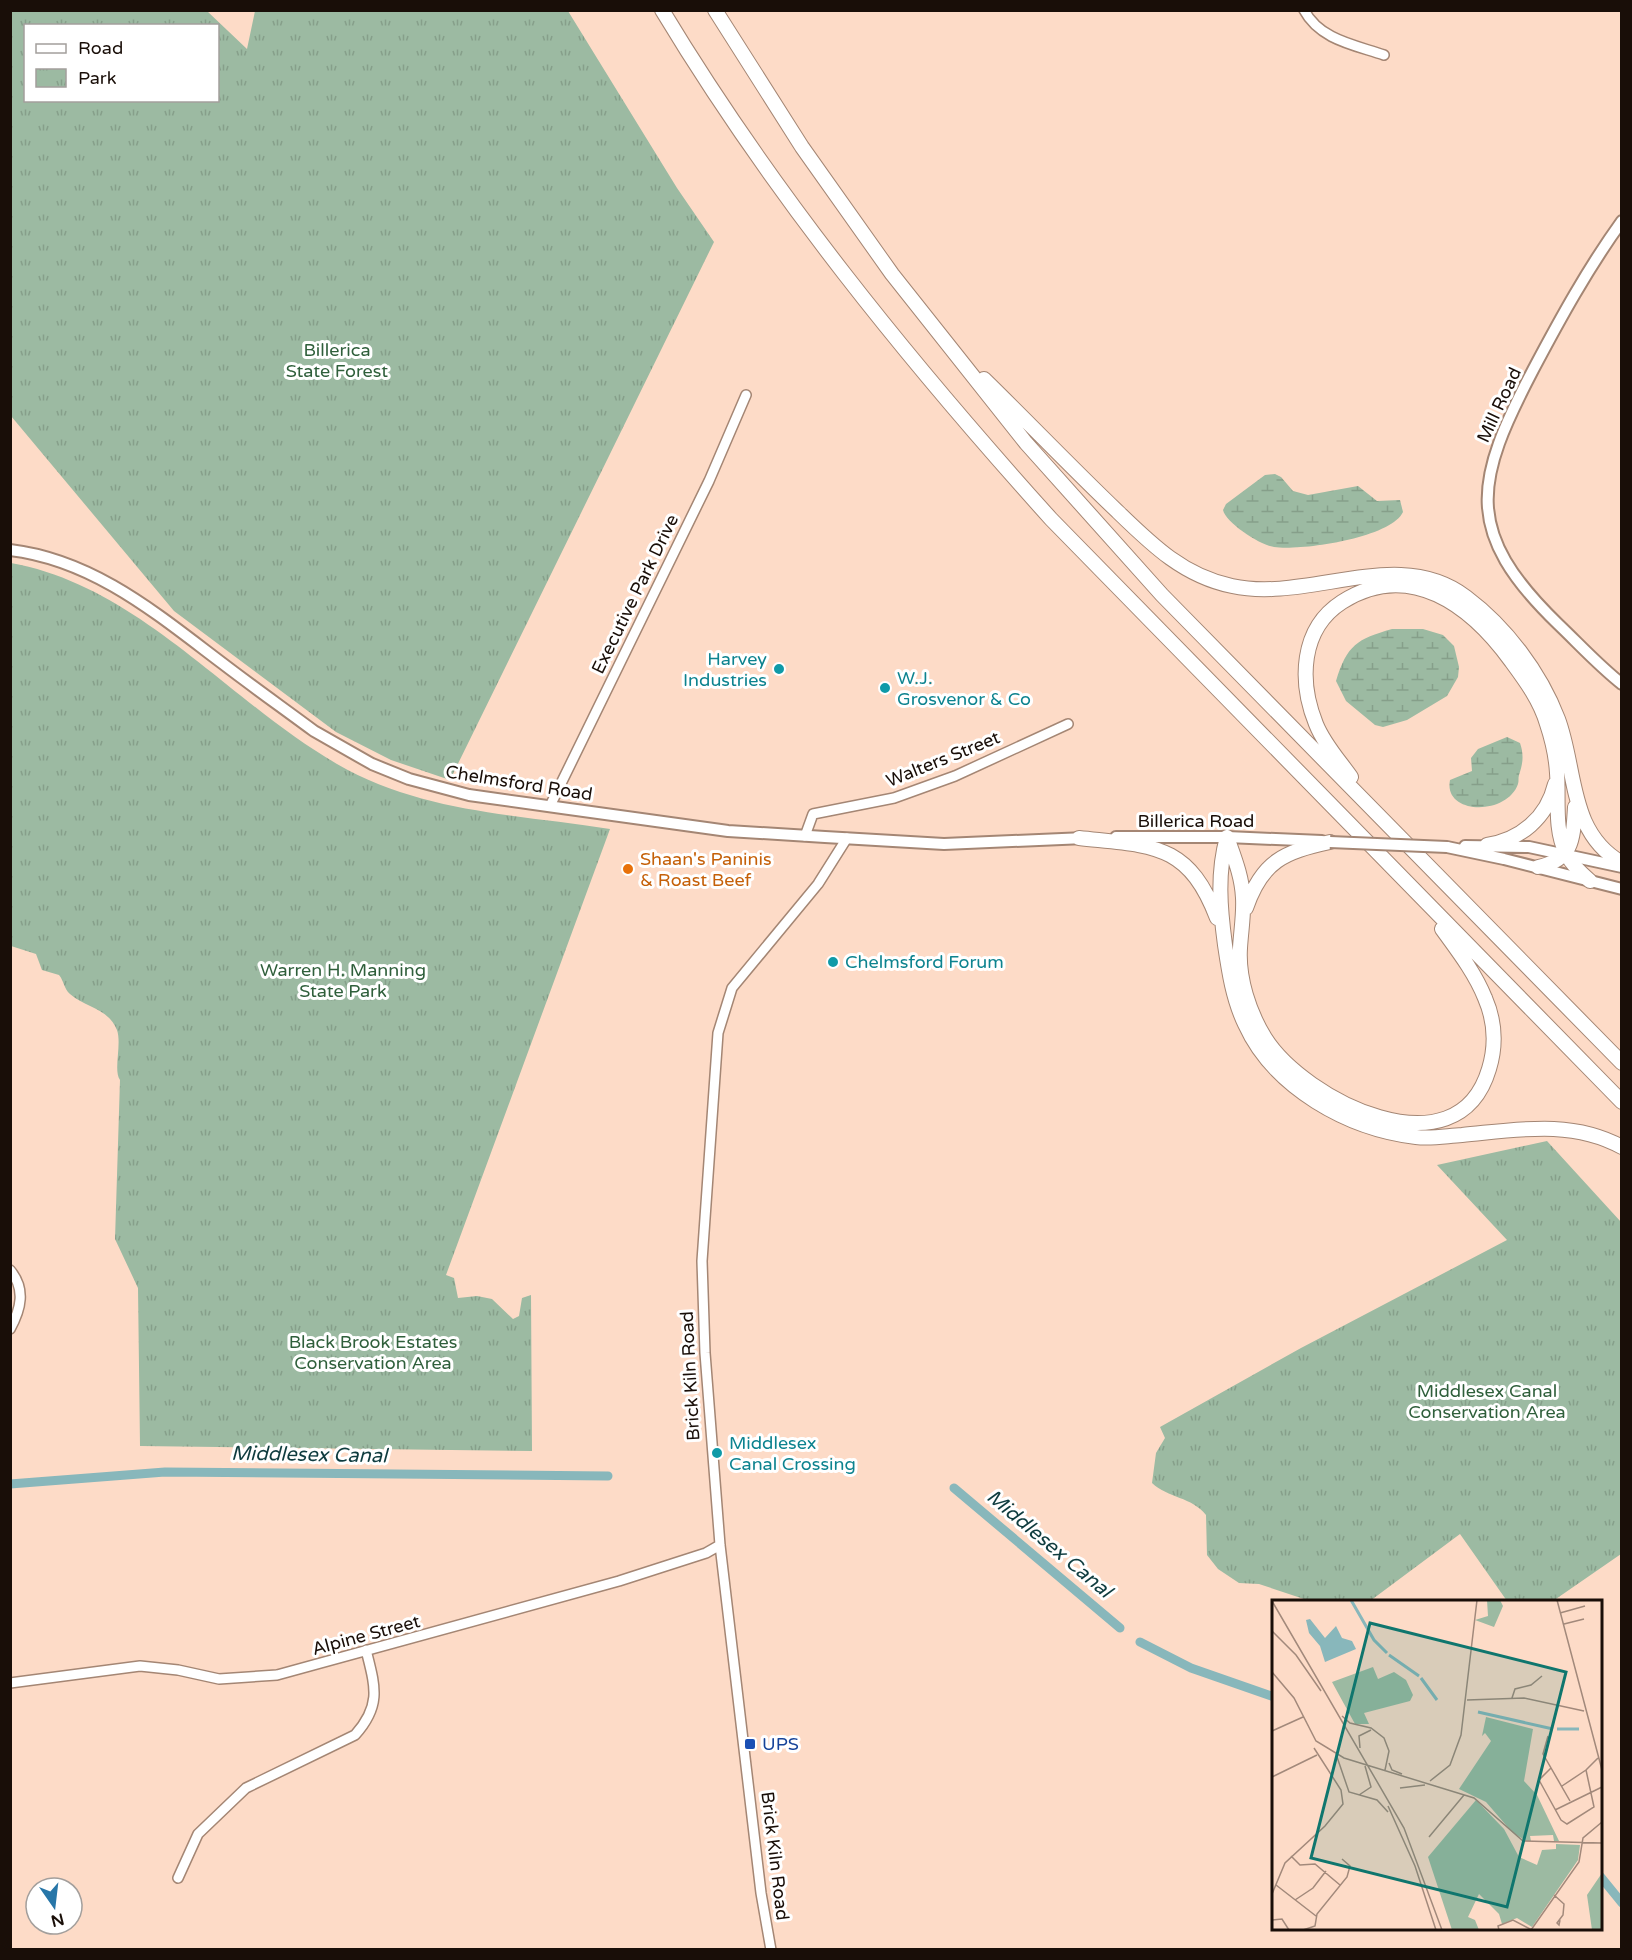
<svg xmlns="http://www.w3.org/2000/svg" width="1632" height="1960" font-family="'Varela Round',sans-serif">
  <defs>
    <pattern id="wetland-marsh" width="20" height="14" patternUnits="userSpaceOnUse" patternTransform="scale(1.5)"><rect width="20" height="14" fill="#9cbaa2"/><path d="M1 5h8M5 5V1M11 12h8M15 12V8" fill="none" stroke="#869f8a"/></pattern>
    <pattern id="park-tufts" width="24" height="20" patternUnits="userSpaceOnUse" patternTransform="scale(1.5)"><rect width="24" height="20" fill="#9cbaa2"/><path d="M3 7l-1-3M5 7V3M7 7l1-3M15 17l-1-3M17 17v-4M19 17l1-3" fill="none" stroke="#869f8a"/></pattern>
  </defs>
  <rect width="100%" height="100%" fill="#fddbc7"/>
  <path fill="url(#wetland-marsh)" d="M 1275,474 L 1281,477 L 1293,491 L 1308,495 L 1358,486 L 1377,501 L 1400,500 L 1403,512 C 1391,538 1301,551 1274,547 C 1260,545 1226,523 1223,510 L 1226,504 L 1265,475 Z
    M 1392,629 L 1423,629 L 1443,635 L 1454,646 L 1459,667 L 1458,677 L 1447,696 L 1407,720 L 1383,727 L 1375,725 L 1346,701 L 1336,681 C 1347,645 1357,639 1392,629 Z
    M 1507,737 L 1520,743 C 1524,755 1523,763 1519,775 C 1518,778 1519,781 1518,784 C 1507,816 1443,815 1450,780 L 1472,771 L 1471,758 L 1478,749 Z"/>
  <path fill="url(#park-tufts)" fill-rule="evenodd" d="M 10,11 L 207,11 L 247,49 L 255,11 L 568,11 L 677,188 L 714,242 L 450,780 L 391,760 L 336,732 L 174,611 L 11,416 ZM 26,26 L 218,26 L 218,100 L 26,100 Z
    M 11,563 C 139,586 228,701 337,764 C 422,813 516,814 610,829 L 446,1275 L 454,1278 L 458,1298 L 477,1296 L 492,1299 L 513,1319 L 519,1316 L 522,1298 L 531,1295 L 532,1451 L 140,1446 L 138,1288 L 115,1239 L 120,1080 C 113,1070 122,1045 117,1030 C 108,1008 86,1008 70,994 C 64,989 64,981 59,975 L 42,970 L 36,954 L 11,946 Z
    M 1547,1141 L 1621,1222 L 1621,1554 L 1553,1601 L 1507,1601 L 1460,1534 L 1370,1601 L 1310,1601 L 1259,1584 L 1239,1583 L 1218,1569 L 1207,1555 L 1206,1515 C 1192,1497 1168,1498 1152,1483 L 1156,1453 L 1165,1438 L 1160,1427 L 1301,1348 L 1507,1240 L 1437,1165 Z"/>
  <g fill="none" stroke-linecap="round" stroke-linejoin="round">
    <path stroke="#88b7bb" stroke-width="9" d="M 10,1484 L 165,1472 L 608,1476
      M 954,1488 L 1120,1628
      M 1140,1642 L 1191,1668 L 1274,1697
      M 1600,1876 L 1622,1903"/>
    <defs>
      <path id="minor" d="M 1304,10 C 1320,40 1355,45 1384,55
        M 550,806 L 709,481 L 746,395
        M 805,836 L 813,814 L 894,798 L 955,776 L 1068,724
        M 10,1270 C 26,1289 21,1309 10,1329
        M 10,1683 L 140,1666 L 178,1670 L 219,1679 L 277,1675 L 619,1581 L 706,1553 L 720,1545
        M 178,1878 L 198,1834 L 246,1788 L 355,1735 C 382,1705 375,1686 366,1650
        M 771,1950 L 761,1893 L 720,1545 L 705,1353 L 702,1261 L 718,1033 L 732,988 L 818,884 L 847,838"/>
      <path id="major" d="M 1622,221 C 1588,268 1560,319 1533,370 C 1475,481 1462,531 1558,624 C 1579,644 1599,666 1622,684
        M 10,550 C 94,560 157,614 222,663 C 252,686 283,708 314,731 L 372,764 L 409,779 L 469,795 L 562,808 L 728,831 L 825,837 L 944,844 L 1085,838
        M 1116,837 L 1227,837 L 1322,841
        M 1465,846 L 1529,847 L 1622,867
        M 1447,847 L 1504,859 L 1622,889"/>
      <path id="highway" d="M 662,10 C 773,194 908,360 1051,519 L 1622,1102
        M 715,10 L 802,147 L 892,274 L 1026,443 L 1162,595 L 1622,1063
        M 984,379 C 1028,422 1071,467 1116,510 C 1151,544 1183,576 1232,586 C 1309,603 1398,545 1466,597 C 1506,627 1540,672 1558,719 C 1577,770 1568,832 1622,863
        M 1351,777 C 1339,760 1324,744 1316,724 C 1299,682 1300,629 1342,602 C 1410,559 1471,606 1511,661 C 1525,680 1540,700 1547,724 C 1552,739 1556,756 1557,773 C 1559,799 1554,829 1566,853 C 1572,865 1581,873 1590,881
        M 1227,837 C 1234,857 1242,876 1243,898 C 1244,914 1241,931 1240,948 C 1238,978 1249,1012 1265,1038 C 1304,1100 1457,1177 1489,1069 C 1496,1046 1495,1021 1485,998 C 1475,973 1458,951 1442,929
        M 1227,837 C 1217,873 1220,908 1225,945 C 1229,972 1233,999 1245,1024 C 1274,1088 1348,1129 1416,1137 C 1431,1139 1446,1136 1462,1135 C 1516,1130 1571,1119 1622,1147
        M 1079,838 C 1152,846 1188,842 1217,918
        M 1487,845 C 1520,840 1547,818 1555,784
        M 1538,867 C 1573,860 1573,839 1575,807
        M 1246,908 C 1262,861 1284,852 1330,842"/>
    </defs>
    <use href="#minor" stroke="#a48674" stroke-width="12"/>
    <use href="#major" stroke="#a48674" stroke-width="14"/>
    <use href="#highway" stroke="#a48674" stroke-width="16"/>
    <use href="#minor" stroke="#fff" stroke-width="9"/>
    <use href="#major" stroke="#fff" stroke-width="10"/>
    <use href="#highway" stroke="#fff" stroke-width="14"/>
    <defs>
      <path id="major-bridge" d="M 1330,842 L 1447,847"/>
    </defs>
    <use href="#major-bridge" stroke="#a48674" stroke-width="14" stroke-linecap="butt"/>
    <use href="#major-bridge" stroke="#fff" stroke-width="10"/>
  </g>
  <g fill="#0f9aa8" stroke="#fff" stroke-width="2">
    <circle cx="779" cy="669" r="6"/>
    <circle cx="885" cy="688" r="6"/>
    <circle cx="833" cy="962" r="6"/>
    <circle cx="717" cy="1453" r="6"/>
  </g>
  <circle fill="#e8710a" stroke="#fff" stroke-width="2" cx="628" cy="869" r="6"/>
  <rect fill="#1a4fb4" stroke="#fff" stroke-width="2" x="744" y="1738" width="12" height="12" rx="3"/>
  <g text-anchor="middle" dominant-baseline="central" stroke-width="6" stroke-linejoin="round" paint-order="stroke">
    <g font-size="18" fill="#2f5f3b" stroke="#fff">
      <text x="337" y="350">Billerica<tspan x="337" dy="21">State Forest</tspan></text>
      <text x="343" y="970">Warren H. Manning<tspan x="343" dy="21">State Park</tspan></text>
      <text x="373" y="1342">Black Brook Estates<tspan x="373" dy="21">Conservation Area</tspan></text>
      <text x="1487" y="1391">Middlesex Canal<tspan x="1487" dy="21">Conservation Area</tspan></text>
    </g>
    <g font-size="18" fill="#190e08" stroke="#fff">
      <text transform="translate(1499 405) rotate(-65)">Mill Road</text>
      <text transform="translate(635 594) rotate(-64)">Executive Park Drive</text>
      <text transform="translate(943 759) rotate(-22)">Walters Street</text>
      <text transform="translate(519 783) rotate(9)">Chelmsford Road</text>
      <text x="1196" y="821">Billerica Road</text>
      <text transform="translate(690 1376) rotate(-93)">Brick Kiln Road</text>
      <text transform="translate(366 1635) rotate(-15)">Alpine Street</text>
      <text transform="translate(775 1856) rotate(83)">Brick Kiln Road</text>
    </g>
    <g font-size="18" fill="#0d838f" stroke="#fff" text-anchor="start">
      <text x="767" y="659" text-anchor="end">Harvey<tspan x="767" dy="21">Industries</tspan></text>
      <text x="897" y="678">W.J.<tspan x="897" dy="21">Grosvenor &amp; Co</tspan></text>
      <text x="845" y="962">Chelmsford Forum</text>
      <text x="729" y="1443">Middlesex<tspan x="729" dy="21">Canal Crossing</tspan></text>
    </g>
    <g font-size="18" fill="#c56008" stroke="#fff" text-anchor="start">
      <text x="640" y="859">Shaan's Paninis<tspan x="640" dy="21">&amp; Roast Beef</tspan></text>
    </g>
    <g font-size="18" fill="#164399" stroke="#fff" text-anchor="start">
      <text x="762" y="1744">UPS</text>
    </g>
    <g font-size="20" font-style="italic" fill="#0f3c3f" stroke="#fff">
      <text transform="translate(309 1455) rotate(1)">Middlesex Canal</text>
      <text transform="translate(1049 1544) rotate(40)">Middlesex Canal</text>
    </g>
  </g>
  <g transform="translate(1272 1600)">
    <rect width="330" height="330" fill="#fddbc7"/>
    <path d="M 215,0 L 228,0 L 231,6 L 222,27 L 203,20 L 216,16 Z" fill="#9cbaa2"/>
    <path d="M 101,67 L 106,79 L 122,72 L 134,80 L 141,95 L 138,101 L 92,113 L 97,124 L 83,124 L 60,82 ZM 214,117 L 261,129 L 252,181 L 265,195 L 287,241 L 282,241 L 281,235 L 258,236 L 259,241 L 254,241 L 240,232 L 214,202 L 187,189 L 219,141 L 213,133 L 210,136 ZM 204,200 L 232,229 L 247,257 L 265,265 L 270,250 L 284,249 L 284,244 L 308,245 L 306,260 L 260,327 L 245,318 L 230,324 L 227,314 L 207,294 L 196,317 L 203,320 L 207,330 L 180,330 L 156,257 ZM 330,273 L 330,330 L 320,330 L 315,295 Z" fill="#9cbaa2"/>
    <path d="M 38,19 L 53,38 L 64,26 L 70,38 L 80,41 L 84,49 L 53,62 L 48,46 L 37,33 L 34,20 Z" fill="#88b7bb"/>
    <path fill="none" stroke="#88b7bb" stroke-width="3" d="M 79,0 L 102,40 L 115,53M 117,55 L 147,76M 149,78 L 165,100M 206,112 L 281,129M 285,129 L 307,129"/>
    <path fill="none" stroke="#a2897b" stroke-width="1.5" d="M 285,0 L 330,170M 0,1 L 132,228 L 170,330M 288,13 L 313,6M 292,24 L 312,19M 0,31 L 24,55 L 49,91M 0,72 L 22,98 L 44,141 L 72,158 L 202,198 L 251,241 L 330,243M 240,98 L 243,89 L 259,85 L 270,76M 195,100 L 252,98 L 312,111M 70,116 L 78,123 L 99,128 L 112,138 L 117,151 L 113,170M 0,131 L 31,117M 276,136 L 271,154 L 298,201M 88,148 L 87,136 L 99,130M 64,154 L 77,192 L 105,200 L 116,212M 117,163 L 120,170 L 130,174M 279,168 L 267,180 L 289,220 L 295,224 L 322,207 L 314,170 L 326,158M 0,177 L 45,155M 158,181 L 178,165 L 189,135 L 205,0M 290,186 L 314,170M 128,188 L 153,185M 87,195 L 99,187 L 93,166M 116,206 L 143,266 L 164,330M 283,210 L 330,187M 157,237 L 192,195M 19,256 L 28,265 L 43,264 L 68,285M 4,285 L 44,316M 0,294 L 13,263 L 53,226 L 71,204 L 69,190 L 42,148M 282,295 L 292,304 L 291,315 L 285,323 L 287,325 L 288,320M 23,300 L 41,288 L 54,271M 0,320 L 10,319 L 17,330M 31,330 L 43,326 L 45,314 L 75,277 L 78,266 L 70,259M 227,330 L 226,326 L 241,320 L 260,330M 259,330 L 307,262 L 311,238 L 330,222"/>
    <path fill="#0f766e" fill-opacity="0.15" stroke="#0f766e" stroke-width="3" d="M 98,23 L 294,72 L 235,307 L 39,258 Z"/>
    <rect width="330" height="330" fill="none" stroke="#190e08" stroke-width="3"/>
  </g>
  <rect width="1632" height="1960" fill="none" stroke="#190e08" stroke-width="24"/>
  <rect x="24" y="24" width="195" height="78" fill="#ffffff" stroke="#a39f9c" stroke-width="1.5"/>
  <rect x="36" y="44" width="30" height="9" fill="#ffffff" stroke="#a39f9c" stroke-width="1.5"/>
  <text x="78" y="54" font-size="18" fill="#190e08">Road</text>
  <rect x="36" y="69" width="30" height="18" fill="url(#park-tufts)" stroke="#a39f9c" stroke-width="1.5"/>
  <text x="78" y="84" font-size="18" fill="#190e08">Park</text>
  <g transform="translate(54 1906) rotate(166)"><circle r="28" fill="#ffffff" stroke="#a39f9c" stroke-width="1.5"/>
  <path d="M0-4.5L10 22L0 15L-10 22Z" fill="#2776a8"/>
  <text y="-9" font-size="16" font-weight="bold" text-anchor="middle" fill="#190e08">N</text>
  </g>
</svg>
